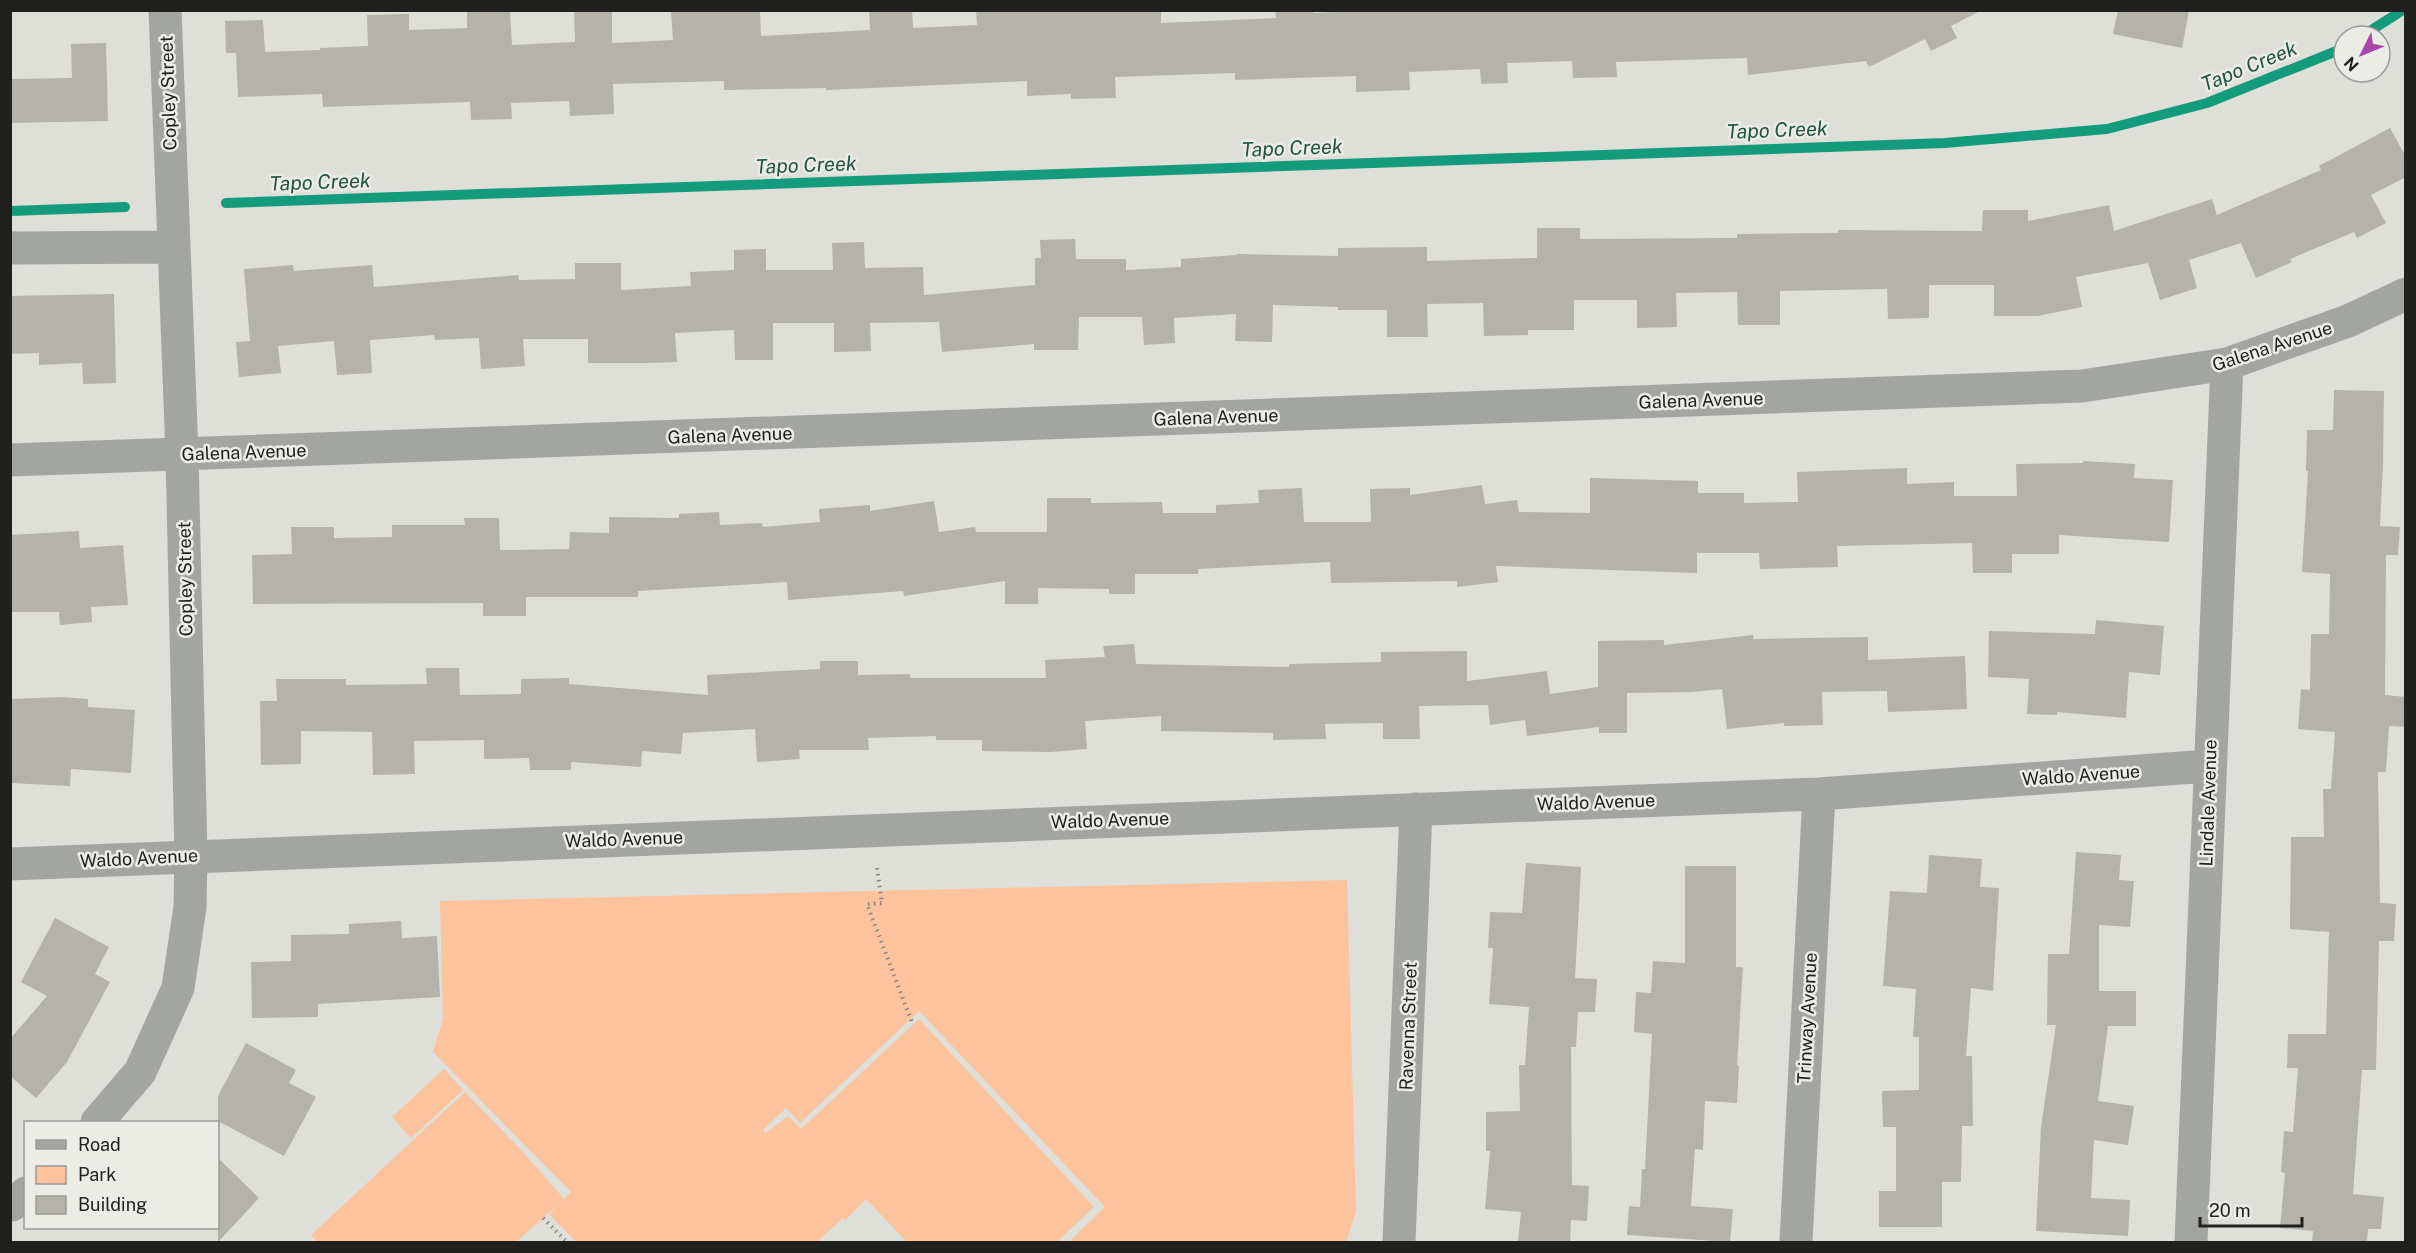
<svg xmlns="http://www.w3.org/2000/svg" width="2416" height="1253" font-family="'Public Sans',sans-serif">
  <rect width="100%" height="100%" fill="#dedfd8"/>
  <path fill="#fcc39d" d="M 1347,880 L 1356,1211 L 1346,1242 L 1069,1242 L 1105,1207 L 919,1011 L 800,1123 L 786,1108 L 763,1130 L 766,1133 L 788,1116 L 801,1129 L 919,1019 L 1094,1207 L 1057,1242 L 907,1242 L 866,1199 L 846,1220 L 843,1218 L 817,1242 L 576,1242 L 549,1214 L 571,1192 L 433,1052 L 443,1019 L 440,901 Z
    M 444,1069 L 463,1090 L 411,1138 L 392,1117 Z
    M 465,1092 L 523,1152 L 564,1199 L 516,1242 L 317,1242 L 311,1235 Z"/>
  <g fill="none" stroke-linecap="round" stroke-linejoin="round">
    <path stroke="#139b7c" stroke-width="10" d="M 2362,36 L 2403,10
      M 226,203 L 1945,143 L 2107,129 L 2207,103 L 2344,48
      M 10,211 L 125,207"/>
  </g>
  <path fill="#b5b2ac" d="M 574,10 L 612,10 L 612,43 L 673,40 L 671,10 L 760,10 L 761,36 L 870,30 L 869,10 L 912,10 L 913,28 L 977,25 L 976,10 L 1161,10 L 1161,23 L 1276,18 L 1275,10 L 1314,10 L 1314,13 L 1372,10 L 1982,10 L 1951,26 L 1957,38 L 1931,51 L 1925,39 L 1869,67 L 1866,61 L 1748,75 L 1747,58 L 1616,62 L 1617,77 L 1573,78 L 1572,61 L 1507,63 L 1508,83 L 1481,84 L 1480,69 L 1409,72 L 1410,90 L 1356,92 L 1356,76 L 1235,80 L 1235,73 L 1115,77 L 1116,98 L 1071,99 L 1071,94 L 1027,96 L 1027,81 L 826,90 L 826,88 L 724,90 L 724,81 L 613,84 L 614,114 L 570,116 L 569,101 L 511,103 L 512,119 L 471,120 L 470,102 L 323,107 L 322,94 L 238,97 L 236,53 L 226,53 L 225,21 L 263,20 L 265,52 L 320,50 L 320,48 L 368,46 L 367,15 L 409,14 L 409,30 L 467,28 L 467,12 L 510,11 L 512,45 L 575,42 Z
    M 2118,10 L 2189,10 L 2182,48 L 2113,34 Z
    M 106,43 L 108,121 L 10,123 L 10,79 L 72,78 L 71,44 Z
    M 2390,128 L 2406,157 L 2406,177 L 2371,195 L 2386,223 L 2357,238 L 2354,232 L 2290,259 L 2292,262 L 2256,278 L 2241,243 L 2189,260 L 2197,288 L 2160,300 L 2148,263 L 2076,277 L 2082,307 L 2038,316 L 1994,316 L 1994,285 L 1929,285 L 1929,318 L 1888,319 L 1887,289 L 1780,291 L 1780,325 L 1738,325 L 1737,292 L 1676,293 L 1677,327 L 1637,328 L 1637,300 L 1574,300 L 1574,330 L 1528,330 L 1528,335 L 1484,336 L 1483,303 L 1427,304 L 1428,337 L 1387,337 L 1387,310 L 1338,310 L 1338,307 L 1273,305 L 1272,342 L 1235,341 L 1236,314 L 1174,318 L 1175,343 L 1144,345 L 1142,317 L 1079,317 L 1078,350 L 1034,350 L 1034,344 L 942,352 L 939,322 L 870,323 L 871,351 L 834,352 L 834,323 L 773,323 L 773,360 L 735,360 L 734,330 L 675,333 L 677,362 L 650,363 L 588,363 L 588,339 L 523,339 L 525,366 L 481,369 L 479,338 L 435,340 L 434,335 L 370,340 L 372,373 L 337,375 L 334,341 L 278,346 L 281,373 L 239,377 L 236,342 L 250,341 L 244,269 L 293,265 L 294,271 L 372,265 L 374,287 L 518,275 L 519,280 L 575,279 L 575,263 L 621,263 L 621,290 L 691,286 L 690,272 L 734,270 L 734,250 L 766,249 L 766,270 L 833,270 L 832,243 L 864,242 L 865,268 L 923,267 L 924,295 L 1035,285 L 1035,258 L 1041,258 L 1040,240 L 1075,239 L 1076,259 L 1126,259 L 1126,270 L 1181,267 L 1181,259 L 1237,255 L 1237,254 L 1338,256 L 1338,248 L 1427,247 L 1427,261 L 1537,258 L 1537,228 L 1580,228 L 1580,239 L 1737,238 L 1737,234 L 1839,233 L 1838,230 L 1982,231 L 1983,210 L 2028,210 L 2028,221 L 2109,205 L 2114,231 L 2212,199 L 2217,215 L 2321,170 L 2319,166 Z
    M 114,294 L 116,383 L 83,384 L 82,363 L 39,365 L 39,353 L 10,354 L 10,296 Z
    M 2334,390 L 2384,391 L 2383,464 L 2380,526 L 2400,527 L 2398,555 L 2386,555 L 2385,695 L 2406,697 L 2406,727 L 2389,726 L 2386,772 L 2378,772 L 2380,903 L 2396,904 L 2394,941 L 2379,941 L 2376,1070 L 2362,1070 L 2353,1194 L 2384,1197 L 2381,1229 L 2368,1229 L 2367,1242 L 2312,1242 L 2313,1231 L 2280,1228 L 2285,1173 L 2281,1172 L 2284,1131 L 2293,1132 L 2298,1068 L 2287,1068 L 2288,1034 L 2326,1034 L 2329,932 L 2290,929 L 2291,837 L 2324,837 L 2323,789 L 2331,789 L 2335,732 L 2298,729 L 2301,689 L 2310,690 L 2311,634 L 2329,634 L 2330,574 L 2302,572 L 2308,471 L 2306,471 L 2307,430 L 2333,430 Z
    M 2083,461 L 2135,464 L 2134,478 L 2173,480 L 2169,542 L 2059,535 L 2059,554 L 2012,554 L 2012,573 L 1973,573 L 1972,543 L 1837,546 L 1838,567 L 1760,569 L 1759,553 L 1697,553 L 1697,573 L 1496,566 L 1498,582 L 1457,587 L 1457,581 L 1331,583 L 1330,562 L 1198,569 L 1198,574 L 1135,574 L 1135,594 L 1109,594 L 1109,589 L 1038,588 L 1038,604 L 1005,604 L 1005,581 L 904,596 L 903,591 L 788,600 L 787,582 L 638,591 L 638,597 L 526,597 L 526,616 L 483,616 L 483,603 L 253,604 L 252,555 L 292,554 L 291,527 L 334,527 L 334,538 L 392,537 L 392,525 L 465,525 L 464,518 L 499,518 L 500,550 L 569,549 L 570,532 L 609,533 L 609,517 L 679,518 L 679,514 L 719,512 L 720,525 L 762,523 L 763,527 L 820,522 L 819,509 L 870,505 L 870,511 L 934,501 L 939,532 L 975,527 L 976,532 L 1047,532 L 1047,498 L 1091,498 L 1091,503 L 1162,502 L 1163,513 L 1216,513 L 1216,505 L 1259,503 L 1258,490 L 1302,488 L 1304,522 L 1371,522 L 1370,489 L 1410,488 L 1410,495 L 1482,485 L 1485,504 L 1517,500 L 1519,512 L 1590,513 L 1590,478 L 1698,481 L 1698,493 L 1744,493 L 1744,503 L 1798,502 L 1797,472 L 1907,468 L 1907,484 L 1954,482 L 1954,496 L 2017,496 L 2016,464 L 2083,463 Z
    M 79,531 L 80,548 L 123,545 L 128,605 L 91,607 L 92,622 L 60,625 L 59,612 L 10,612 L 10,535 Z
    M 2096,620 L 2164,626 L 2160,675 L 2129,672 L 2126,718 L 2057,712 L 2057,715 L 2027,714 L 2029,679 L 1988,677 L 1989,631 L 2095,634 Z
    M 1753,635 L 1753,639 L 1868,637 L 1868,660 L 1965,656 L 1967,709 L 1888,712 L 1887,691 L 1822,692 L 1823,725 L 1784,726 L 1784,723 L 1727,729 L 1722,689 L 1692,692 L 1627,693 L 1627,733 L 1599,733 L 1599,727 L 1527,736 L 1525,720 L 1490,725 L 1488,705 L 1419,706 L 1420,739 L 1383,739 L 1383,723 L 1325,724 L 1326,739 L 1273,740 L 1273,733 L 1161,731 L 1161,716 L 1085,721 L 1087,749 L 1051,752 L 982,751 L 982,740 L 936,740 L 936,736 L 868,738 L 869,750 L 799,750 L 800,759 L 757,762 L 755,729 L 683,733 L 681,754 L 642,751 L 641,767 L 571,762 L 571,770 L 530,770 L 529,758 L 484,759 L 484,740 L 414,741 L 415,774 L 373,775 L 372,732 L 301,731 L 301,764 L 261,765 L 260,701 L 277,701 L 276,679 L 346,679 L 346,685 L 427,684 L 426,668 L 459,668 L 460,695 L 521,694 L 521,679 L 569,678 L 569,684 L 708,695 L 707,675 L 820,669 L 820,661 L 858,661 L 858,675 L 910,674 L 910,678 L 1046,678 L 1045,660 L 1105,657 L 1103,646 L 1134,644 L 1136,664 L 1289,667 L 1289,664 L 1381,662 L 1381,652 L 1467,651 L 1467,681 L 1547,671 L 1550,694 L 1598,687 L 1598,641 L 1664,640 L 1664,645 Z
    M 62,697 L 88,699 L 88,707 L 135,710 L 131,773 L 71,769 L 70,786 L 10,783 L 10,699 Z
    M 2076,852 L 2121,855 L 2119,880 L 2134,881 L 2130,927 L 2099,925 L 2099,991 L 2136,991 L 2136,1026 L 2108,1026 L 2098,1101 L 2134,1106 L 2128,1145 L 2094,1140 L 2091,1198 L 2130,1200 L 2128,1236 L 2036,1231 L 2041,1127 L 2056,1025 L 2047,1025 L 2048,954 L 2069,954 Z
    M 1929,855 L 1982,859 L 1980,887 L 1999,888 L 1993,991 L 1971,988 L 1966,1056 L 1972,1056 L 1973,1126 L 1962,1126 L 1961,1182 L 1942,1182 L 1942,1227 L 1879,1227 L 1879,1191 L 1896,1191 L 1896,1127 L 1883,1127 L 1882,1091 L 1919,1090 L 1919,1037 L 1913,1037 L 1916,989 L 1883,986 L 1890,891 L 1927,893 Z
    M 1526,863 L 1581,867 L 1575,978 L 1597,979 L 1595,1012 L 1578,1012 L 1576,1047 L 1571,1047 L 1572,1185 L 1589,1186 L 1587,1221 L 1571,1220 L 1570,1242 L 1518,1242 L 1521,1212 L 1485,1209 L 1490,1151 L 1486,1151 L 1486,1112 L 1520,1111 L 1519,1065 L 1525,1065 L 1529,1007 L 1489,1004 L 1493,948 L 1488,948 L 1490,912 L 1522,913 Z
    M 1685,866 L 1736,866 L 1736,967 L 1743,967 L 1737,1065 L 1739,1066 L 1737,1103 L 1705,1101 L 1703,1150 L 1695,1149 L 1691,1206 L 1733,1209 L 1730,1242 L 1627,1235 L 1629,1206 L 1640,1207 L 1642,1169 L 1645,1169 L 1652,1034 L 1634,1032 L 1636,992 L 1651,993 L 1653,961 L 1685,963 Z
    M 55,918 L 109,947 L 95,974 L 110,982 L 67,1062 L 36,1098 L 10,1076 L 10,1039 L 47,996 L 21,982 Z
    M 401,921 L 402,938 L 437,936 L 440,997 L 318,1004 L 318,1017 L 252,1018 L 251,962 L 291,961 L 291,935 L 349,934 L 349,924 Z
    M 246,1043 L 296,1070 L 289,1083 L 316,1097 L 284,1156 L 218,1121 L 218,1096 Z
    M 218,1158 L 259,1198 L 218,1242 Z"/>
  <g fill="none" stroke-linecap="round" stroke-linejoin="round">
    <path stroke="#898984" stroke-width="4" stroke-dasharray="1.5 4.5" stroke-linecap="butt" d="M 877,868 L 882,903 L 867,904 L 913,1025
      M 543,1218 L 567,1242"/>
    <path stroke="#a3a5a3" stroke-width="33" d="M 10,248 L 173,247
      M 10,460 L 2082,386 L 2227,364 L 2348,321 L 2406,294
      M 10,864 L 1819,794 L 2209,766
      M 97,1122 L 140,1072 L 178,988 L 190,907 L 191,856 L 182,454 L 165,10
      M 12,1205 L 26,1193
      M 1399,1242 L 1416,809
      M 1796,1242 L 1819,794
      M 2191,1242 L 2227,364"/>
  </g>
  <g text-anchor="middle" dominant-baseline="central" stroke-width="5" stroke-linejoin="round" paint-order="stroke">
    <g font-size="18" fill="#20201e" stroke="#ebece6">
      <text transform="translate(168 93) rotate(-92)">Copley Street</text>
      <text transform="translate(2272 346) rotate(-18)">Galena Avenue</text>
      <text transform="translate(1701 400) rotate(-2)">Galena Avenue</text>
      <text transform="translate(1216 417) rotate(-2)">Galena Avenue</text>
      <text transform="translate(730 435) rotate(-2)">Galena Avenue</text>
      <text transform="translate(244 452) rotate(-2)">Galena Avenue</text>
      <text transform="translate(185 579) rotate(-91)">Copley Street</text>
      <text transform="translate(2081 775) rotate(-4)">Waldo Avenue</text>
      <text transform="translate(1596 802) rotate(-2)">Waldo Avenue</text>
      <text transform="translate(2208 803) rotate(-88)">Lindale Avenue</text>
      <text transform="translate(1110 820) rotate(-2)">Waldo Avenue</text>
      <text transform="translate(624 839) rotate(-2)">Waldo Avenue</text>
      <text transform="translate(139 858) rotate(-3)">Waldo Avenue</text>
      <text transform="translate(1807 1018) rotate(-87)">Trinway Avenue</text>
      <text transform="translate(1408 1026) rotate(-88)">Ravenna Street</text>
    </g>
    <g font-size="20" font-style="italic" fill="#225345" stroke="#ebece6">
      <text transform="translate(2249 66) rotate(-22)">Tapo Creek</text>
      <text transform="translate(1777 130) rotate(-2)">Tapo Creek</text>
      <text transform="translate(1292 148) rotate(-2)">Tapo Creek</text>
      <text transform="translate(806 165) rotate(-2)">Tapo Creek</text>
      <text transform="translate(320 182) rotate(-2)">Tapo Creek</text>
    </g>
  </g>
  <rect width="2416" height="1253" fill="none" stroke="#20201e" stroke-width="24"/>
  <rect x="24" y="1121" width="195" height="108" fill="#ebece6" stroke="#9a9a96" stroke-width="1.5"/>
  <rect x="36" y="1140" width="30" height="9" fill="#a3a5a3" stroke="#9a9a96" stroke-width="1.5"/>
  <text x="78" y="1151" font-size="18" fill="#20201e">Road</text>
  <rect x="36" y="1166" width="30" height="18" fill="#fcc39d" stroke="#9a9a96" stroke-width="1.5"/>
  <text x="78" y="1181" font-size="18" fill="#20201e">Park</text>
  <rect x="36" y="1196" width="30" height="18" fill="#b5b2ac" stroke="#9a9a96" stroke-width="1.5"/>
  <text x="78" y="1211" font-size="18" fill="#20201e">Building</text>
  <g transform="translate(2362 54) rotate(227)"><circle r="28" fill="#ebece6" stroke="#9a9a96" stroke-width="1.5"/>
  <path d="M0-4.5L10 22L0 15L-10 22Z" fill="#a945ab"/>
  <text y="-9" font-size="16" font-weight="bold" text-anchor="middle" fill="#20201e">N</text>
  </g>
  <path d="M2200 1217v9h102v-9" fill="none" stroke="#20201e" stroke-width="3"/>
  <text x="2209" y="1217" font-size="18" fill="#20201e" stroke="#ebece6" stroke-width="4.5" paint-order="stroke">20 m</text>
</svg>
